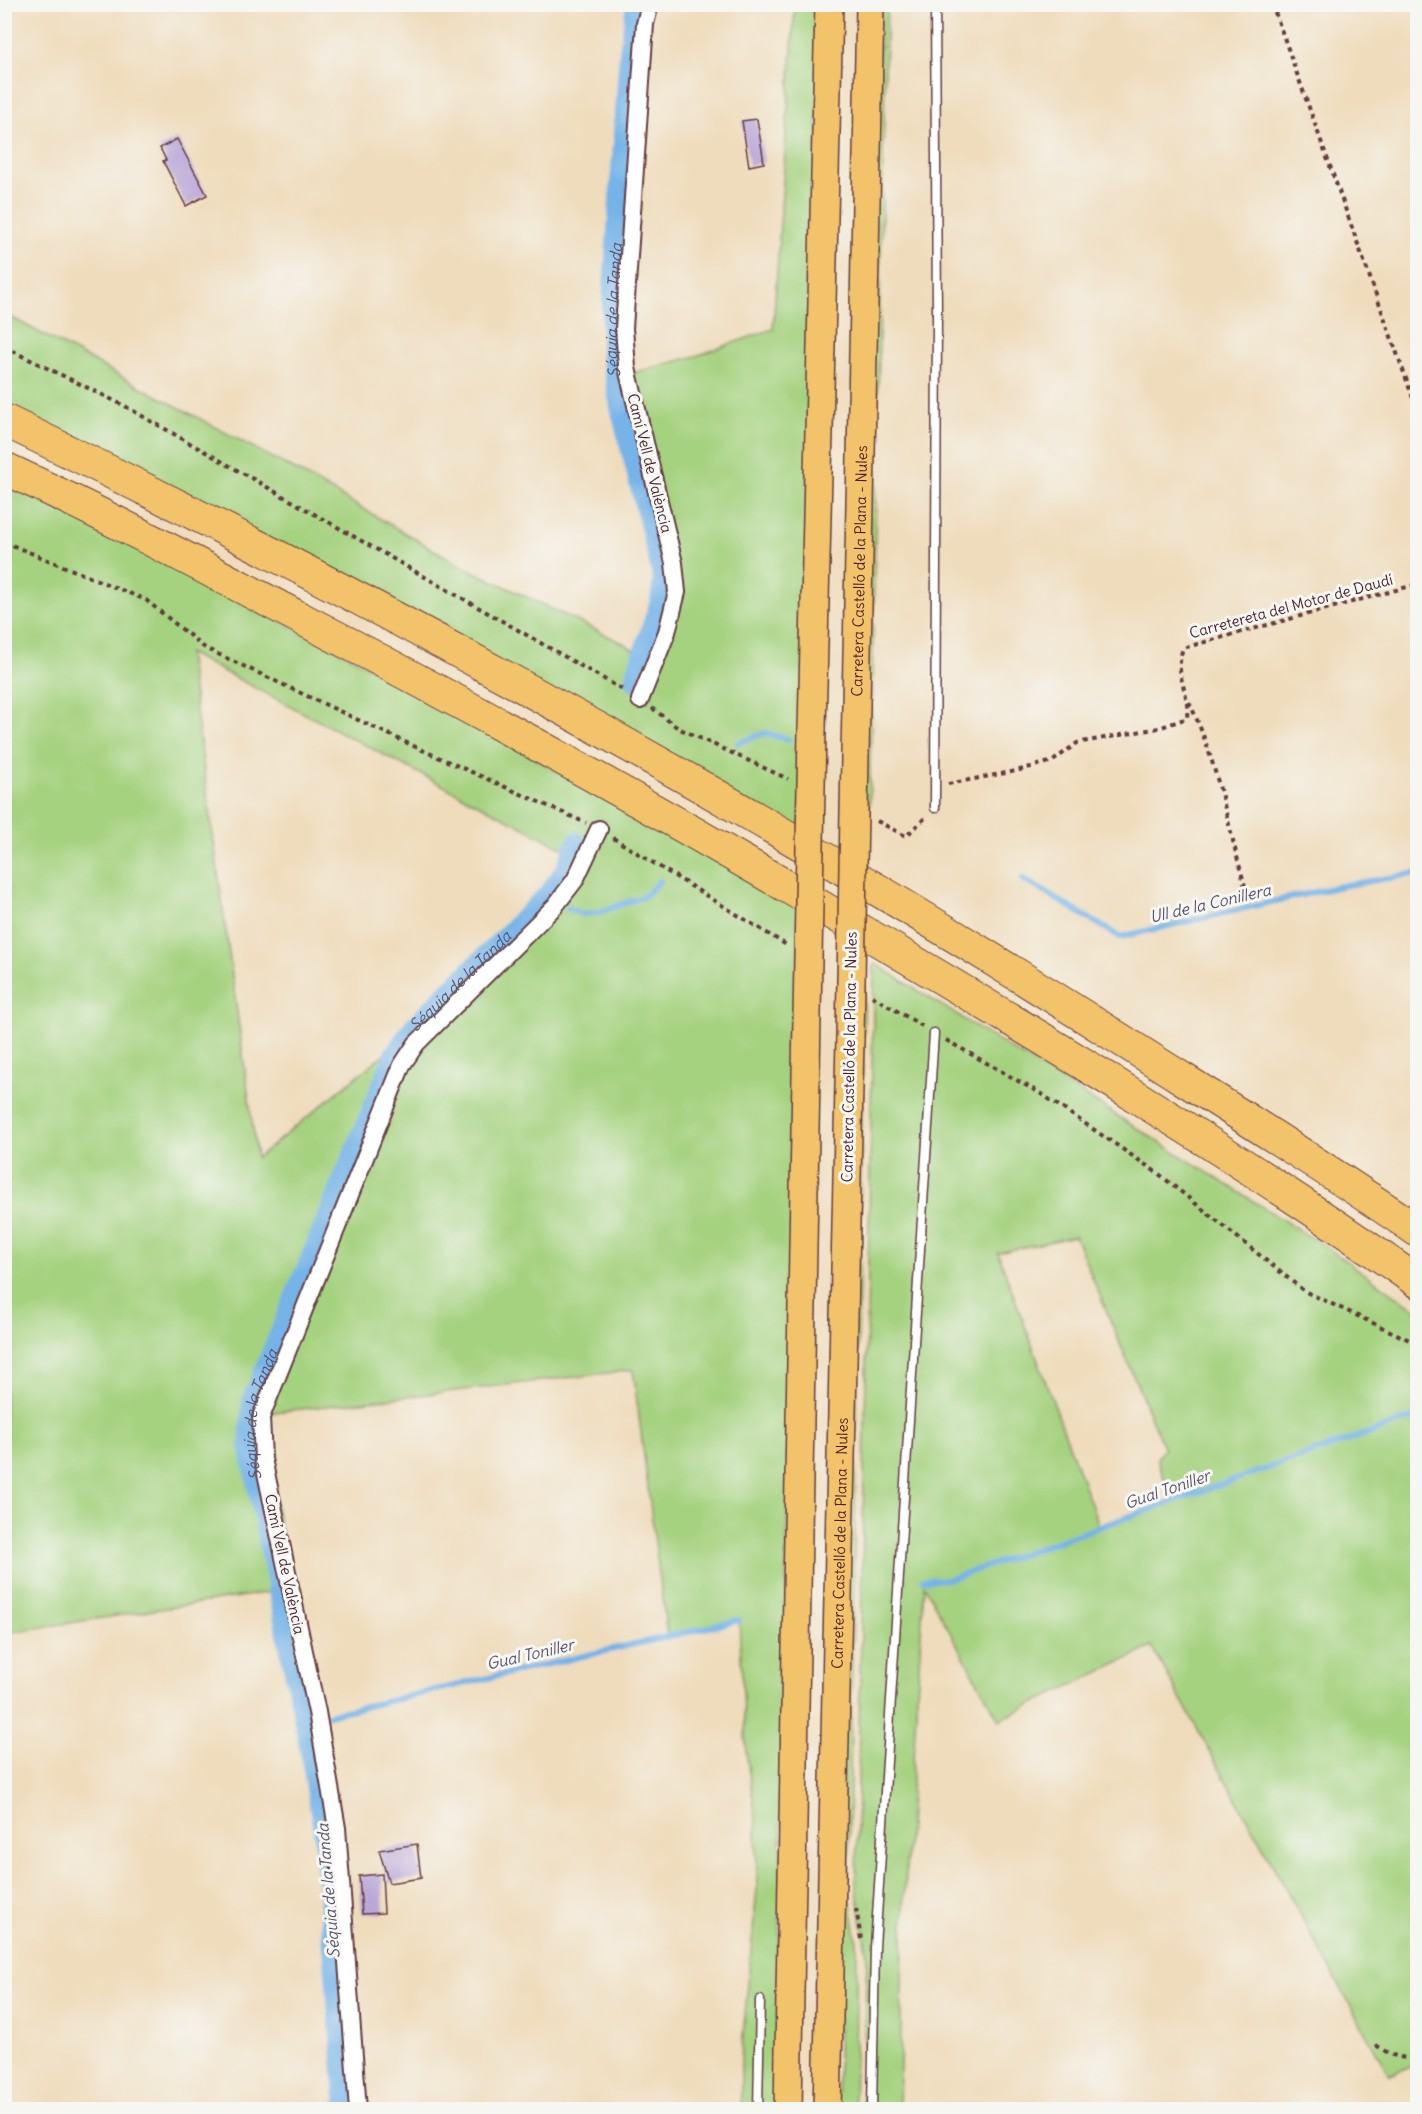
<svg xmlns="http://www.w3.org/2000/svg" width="1422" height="2114" font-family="Delius,sans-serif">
  <rect width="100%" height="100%" fill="#f6f6f2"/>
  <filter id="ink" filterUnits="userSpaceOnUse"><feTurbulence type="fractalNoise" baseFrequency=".0167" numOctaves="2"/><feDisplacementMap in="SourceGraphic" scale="12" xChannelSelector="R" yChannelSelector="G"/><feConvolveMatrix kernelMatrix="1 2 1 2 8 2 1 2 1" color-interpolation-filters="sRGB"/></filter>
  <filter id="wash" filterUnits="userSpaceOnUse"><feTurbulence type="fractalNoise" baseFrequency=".008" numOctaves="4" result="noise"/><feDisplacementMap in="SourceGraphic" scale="24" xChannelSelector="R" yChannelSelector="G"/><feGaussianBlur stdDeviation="1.35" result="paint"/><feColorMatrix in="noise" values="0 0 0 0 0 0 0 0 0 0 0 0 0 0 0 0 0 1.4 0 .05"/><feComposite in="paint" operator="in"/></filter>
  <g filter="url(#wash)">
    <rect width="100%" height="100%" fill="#efdcbc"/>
    <path fill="#a5d27f" stroke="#787855" stroke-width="1.5" fill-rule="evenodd" d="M 887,4 L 884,110 L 868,871 L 862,868 L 881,5 Z
      M 795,5 L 820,5 L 800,833 L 5,407 L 5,314 L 297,471 L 462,566 L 625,644 L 653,663 L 678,592 L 629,374 L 696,356 L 773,329 Z
      M 4,482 L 336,649 L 799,905 L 776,2109 L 741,2109 L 741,2057 L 757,1889 L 756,1818 L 746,1752 L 739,1619 L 667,1635 L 633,1370 L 275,1412 L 261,1417 L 290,1589 L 5,1633 ZM 188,653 L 586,860 L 556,906 L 415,1044 L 394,1046 L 257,1158 Z
      M 860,956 L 865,959 L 848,1886 L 857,1943 L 854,2109 L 837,2110 Z
      M 874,963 L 1323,1245 L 1417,1310 L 1418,2063 L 1389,2075 L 1152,1647 L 999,1720 L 924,1585 L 904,1903 L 899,2109 L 862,2110 L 867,1956 L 856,1885 ZM 1075,1236 L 1164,1449 L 1157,1458 L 1172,1503 L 1097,1529 L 1098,1523 L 998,1253 Z"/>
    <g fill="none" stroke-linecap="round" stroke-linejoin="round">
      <path stroke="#75b3e8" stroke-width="6" d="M 738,743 L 765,733 L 789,740
        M 1023,879 L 1120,937 L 1341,886 L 1418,873
        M 568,908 L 582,914 L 597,913 L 645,896 L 660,881
        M 923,1580 L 950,1579 L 1418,1416
        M 328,1715 L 739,1620"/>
      <g stroke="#75b3e8" stroke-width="20">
        <path id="s1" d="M 634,680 L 660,602 L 663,578 L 620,407 L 611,355 L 612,304 L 629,53 L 636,4"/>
        <path id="s2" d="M 346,2110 L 324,1835 L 308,1740 L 249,1445 L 252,1400 L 395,1053 L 414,1026 L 549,893 L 566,869 L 577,842"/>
      </g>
    </g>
    <g id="blocks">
      <path fill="#b9a7d8" d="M 757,119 L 764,163 L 749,166 L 742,121 Z
        M 177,139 L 207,195 L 186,206 L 163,161 L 166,160 L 160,148 Z
        M 417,1844 L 421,1878 L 389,1883 L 379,1850 Z
        M 382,1874 L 384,1913 L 362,1914 L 359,1876 Z"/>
    </g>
  </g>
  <g filter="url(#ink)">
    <use href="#blocks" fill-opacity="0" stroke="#633b41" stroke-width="1.5"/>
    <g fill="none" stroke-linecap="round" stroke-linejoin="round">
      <defs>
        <path id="service" d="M 935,4 L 937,314 L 935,808
          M 758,2110 L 760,2000
          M 872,2110 L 875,1947 L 934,1033"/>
        <path id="minor" d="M 640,700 L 667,632 L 677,592 L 674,563 L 627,368 L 624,328 L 645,24 L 650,4
          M 358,2110 L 337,1828 L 317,1712 L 263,1459 L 261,1417 L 402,1065 L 416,1044 L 555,906 L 575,880 L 599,829"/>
        <g id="primary">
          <path d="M 812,730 L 829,4"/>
          <path id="s3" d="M 855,755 L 870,4"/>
          <path d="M 788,2110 L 807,1017"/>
          <path id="s4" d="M 827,2110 L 850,1038"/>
        </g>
        <path id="motorway" d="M 4,420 C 386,604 757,809 1115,1036 C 1216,1100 1319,1163 1418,1231
          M 4,468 C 106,515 205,568 304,620 C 486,715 665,814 842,919 C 1037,1034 1232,1152 1418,1282"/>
      </defs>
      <use href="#service" stroke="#633b41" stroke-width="11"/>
      <use href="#minor" stroke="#633b41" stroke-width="20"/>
      <use href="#primary" stroke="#633b41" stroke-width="30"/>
      <use href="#motorway" stroke="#633b41" stroke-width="34"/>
      <path stroke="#633b41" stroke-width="4" stroke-dasharray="4.5 4.5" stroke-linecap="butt" d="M 1272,4 L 1418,412
        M 4,347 L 123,405 L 625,691
        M 4,542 L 146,600 L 205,648 L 420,749 L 586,823
        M 1189,702 C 1219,764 1228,831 1248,896
        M 652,708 L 678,728 L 788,779
        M 948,784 L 1016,771 L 1053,761 L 1077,743 L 1159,728 L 1187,718 C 1190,688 1173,677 1183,648 L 1418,584
        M 877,821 L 906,836 L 926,817
        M 613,838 L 788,946
        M 872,996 L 924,1027
        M 946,1040 L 1043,1095 L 1159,1174 L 1304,1291 L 1418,1344
        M 856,1908 L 861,1939
        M 1376,2045 C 1390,2055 1400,2060 1418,2057"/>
      <use href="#service" stroke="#fff" stroke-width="8"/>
      <use href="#minor" stroke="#fff" stroke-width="16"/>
      <use href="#primary" stroke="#f2c36a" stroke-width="27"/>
      <use href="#motorway" stroke="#f2c36a" stroke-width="32"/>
      <defs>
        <path id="primary-bridge" d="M 807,1017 L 812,730
          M 850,1038 L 855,755"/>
      </defs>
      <use href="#primary-bridge" stroke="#633b41" stroke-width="30" stroke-linecap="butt"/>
      <use href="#primary-bridge" stroke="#f2c36a" stroke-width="27"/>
    </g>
  </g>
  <g text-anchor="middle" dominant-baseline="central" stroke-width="6" stroke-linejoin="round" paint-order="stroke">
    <g font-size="15" fill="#4a1f2b" stroke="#f6f6f2">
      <text transform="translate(650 463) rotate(76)">Camí Vell de València</text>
      <text stroke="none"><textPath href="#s3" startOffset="184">Carretera Castelló de la Plana - Nules</textPath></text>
      <text transform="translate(1291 606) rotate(-15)">Carretereta del Motor de Daudí</text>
      <text transform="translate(849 1057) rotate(-89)">Carretera Castelló de la Plana - Nules</text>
      <text stroke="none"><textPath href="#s4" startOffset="567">Carretera Castelló de la Plana - Nules</textPath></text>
      <text transform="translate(285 1564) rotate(78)">Camí Vell de València</text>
    </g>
    <g font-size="16" font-style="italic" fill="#59536d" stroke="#f6f6f2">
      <text stroke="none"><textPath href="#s1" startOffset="380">Séquia de la Tanda</textPath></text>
      <text transform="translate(1210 903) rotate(-13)">Ull de la Conillera</text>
      <text stroke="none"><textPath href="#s2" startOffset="1191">Séquia de la Tanda</textPath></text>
      <text stroke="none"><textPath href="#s2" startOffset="705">Séquia de la Tanda</textPath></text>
      <text transform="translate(1167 1489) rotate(-19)">Gual Toniller</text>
      <text transform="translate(530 1654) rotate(-13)">Gual Toniller</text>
      <text transform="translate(328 1891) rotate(-95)">Séquia de la Tanda</text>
    </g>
  </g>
  <rect width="1422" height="2114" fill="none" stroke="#f6f6f2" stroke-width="24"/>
</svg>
